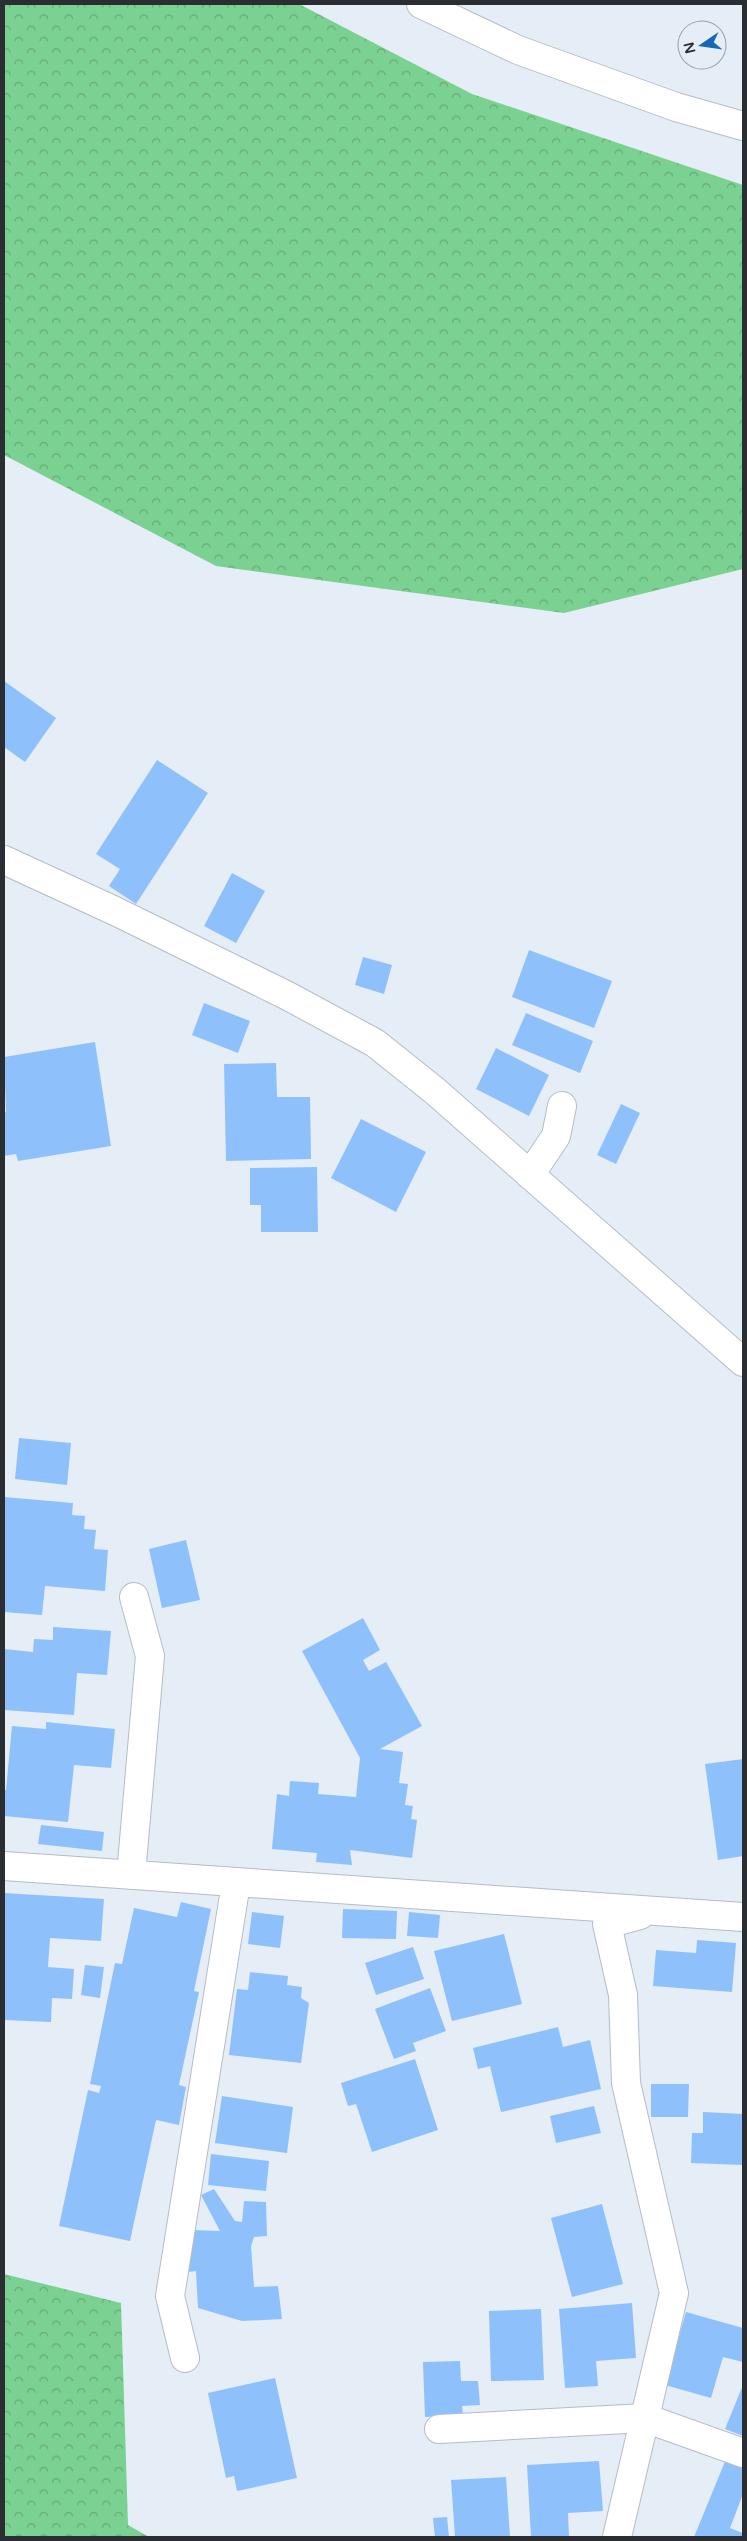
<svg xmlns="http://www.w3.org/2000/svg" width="747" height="2541" font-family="'Varela Round',sans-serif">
  <defs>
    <pattern id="forest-crowns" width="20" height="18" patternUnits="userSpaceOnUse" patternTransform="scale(1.25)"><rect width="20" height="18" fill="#7bd191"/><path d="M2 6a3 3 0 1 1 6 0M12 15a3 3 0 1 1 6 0" fill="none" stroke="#65aa77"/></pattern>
  </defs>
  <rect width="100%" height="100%" fill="#e5edf7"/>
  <path fill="url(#forest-crowns)" d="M 4,4 L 299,4 L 472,94 L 743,185 L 743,569 L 564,613 L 216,566 L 4,455 Z
    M 4,2274 L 121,2303 L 128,2525 L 149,2537 L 4,2537 Z"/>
  <path fill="#8ec1fb" d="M 4,681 L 56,718 L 25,762 L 4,747 Z
    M 157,760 L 208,793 L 136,904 L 109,886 L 120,869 L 96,854 Z
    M 232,873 L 265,891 L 236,943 L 204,926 Z
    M 529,950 L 612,981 L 594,1028 L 512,997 Z
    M 363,957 L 392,965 L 384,994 L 355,985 Z
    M 204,1003 L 250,1021 L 238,1053 L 192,1035 Z
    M 526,1013 L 593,1041 L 580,1073 L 512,1045 Z
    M 95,1042 L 111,1146 L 18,1161 L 16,1154 L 4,1156 L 4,1113 L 6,1112 L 4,1057 Z
    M 496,1048 L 549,1075 L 529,1116 L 476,1089 Z
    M 276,1063 L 277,1097 L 310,1097 L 311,1159 L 226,1161 L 224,1064 Z
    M 621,1104 L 640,1113 L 616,1164 L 597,1155 Z
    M 361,1119 L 426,1152 L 396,1212 L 331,1178 Z
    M 317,1167 L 318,1232 L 261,1232 L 261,1205 L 250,1205 L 250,1168 Z
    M 19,1438 L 71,1443 L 67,1485 L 15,1479 Z
    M 4,1497 L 73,1503 L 72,1515 L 85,1516 L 84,1529 L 96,1530 L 94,1549 L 108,1550 L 105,1591 L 45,1586 L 42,1615 L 4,1612 Z
    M 186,1540 L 200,1600 L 162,1608 L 149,1549 Z
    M 363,1618 L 380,1650 L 363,1660 L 369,1671 L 386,1662 L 422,1726 L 380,1749 L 403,1752 L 399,1783 L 408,1784 L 405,1805 L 413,1806 L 411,1819 L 417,1820 L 412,1858 L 350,1850 L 352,1865 L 316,1862 L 317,1853 L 272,1849 L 277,1794 L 289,1796 L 290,1781 L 319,1783 L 318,1794 L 356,1797 L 360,1758 L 302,1651 Z
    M 53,1627 L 111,1631 L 107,1675 L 77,1673 L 74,1715 L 4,1710 L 4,1649 L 33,1652 L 34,1639 L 53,1640 Z
    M 46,1722 L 115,1729 L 111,1768 L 74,1765 L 68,1822 L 4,1816 L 4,1790 L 6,1790 L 12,1726 L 46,1729 Z
    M 743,1759 L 743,1856 L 718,1860 L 705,1764 Z
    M 41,1825 L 104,1832 L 102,1851 L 38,1844 Z
    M 4,1893 L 104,1899 L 101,1941 L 50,1938 L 48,1967 L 74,1969 L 72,1999 L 52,1998 L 51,2022 L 4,2020 Z
    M 181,1902 L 211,1909 L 194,1991 L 199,1992 L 179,2085 L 186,2087 L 179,2125 L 156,2120 L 130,2241 L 59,2226 L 88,2090 L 99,2093 L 101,2086 L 90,2084 L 115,1963 L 122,1964 L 134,1908 L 177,1917 Z
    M 343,1909 L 397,1911 L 396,1939 L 342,1938 Z
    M 252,1912 L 284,1916 L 280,1948 L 248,1944 Z
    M 409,1912 L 440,1915 L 438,1938 L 407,1936 Z
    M 504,1934 L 522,2004 L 452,2021 L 434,1951 Z
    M 697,1940 L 736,1943 L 732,1992 L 653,1986 L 656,1950 L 696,1953 Z
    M 413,1947 L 424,1979 L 376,1995 L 365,1963 Z
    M 85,1965 L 104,1967 L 100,1998 L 81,1995 Z
    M 250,1972 L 288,1976 L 287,1985 L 302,1987 L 301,1998 L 309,2003 L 301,2063 L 229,2055 L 237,1989 L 248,1990 Z
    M 430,1988 L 446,2031 L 413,2043 L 416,2051 L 394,2059 L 375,2009 Z
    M 558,2027 L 563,2047 L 590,2040 L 601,2089 L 501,2112 L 490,2066 L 478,2069 L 473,2048 Z
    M 415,2059 L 438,2130 L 372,2152 L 356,2104 L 348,2106 L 341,2083 Z
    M 651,2084 L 689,2084 L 688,2117 L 651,2117 Z
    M 222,2096 L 293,2107 L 287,2153 L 215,2143 Z
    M 594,2106 L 601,2133 L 556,2143 L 550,2116 Z
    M 703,2112 L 743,2114 L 743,2165 L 691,2163 L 692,2133 L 703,2133 Z
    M 211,2154 L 269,2161 L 266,2191 L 208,2185 Z
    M 214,2189 L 235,2221 L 242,2222 L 244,2201 L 266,2202 L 267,2236 L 254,2237 L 251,2246 L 254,2287 L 278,2286 L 282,2319 L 242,2321 L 198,2308 L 196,2271 L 188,2272 L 192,2230 L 220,2231 L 201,2195 Z
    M 602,2204 L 623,2284 L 572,2297 L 551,2218 Z
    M 632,2303 L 636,2358 L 596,2361 L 598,2386 L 565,2388 L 559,2309 Z
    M 541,2309 L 544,2380 L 491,2381 L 489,2311 Z
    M 686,2312 L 743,2328 L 743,2362 L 723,2357 L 711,2398 L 665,2385 Z
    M 460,2361 L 461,2381 L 478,2381 L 480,2405 L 462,2406 L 463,2415 L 425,2417 L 423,2362 Z
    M 275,2378 L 297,2478 L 237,2491 L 234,2476 L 226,2478 L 208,2393 Z
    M 743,2385 L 743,2436 L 725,2429 Z
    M 726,2459 L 743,2465 L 743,2494 L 730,2528 L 743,2533 L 743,2537 L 694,2537 Z
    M 599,2461 L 603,2511 L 568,2513 L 569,2537 L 531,2537 L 527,2465 Z
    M 506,2477 L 510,2537 L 455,2537 L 451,2480 Z
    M 447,2517 L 449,2537 L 435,2537 L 433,2518 Z"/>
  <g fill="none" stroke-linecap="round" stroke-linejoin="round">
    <defs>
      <path id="minor" d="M 421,4 L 518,50 L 676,107 L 743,126
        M 4,860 L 115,911 L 286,995 L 375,1043 L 435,1091 L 743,1362
        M 530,1175 L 556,1136 L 562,1106
        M 4,1866 L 743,1917
        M 131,1875 L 150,1656 L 134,1597
        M 185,2358 L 170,2296 L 236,1883
        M 439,2429 L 645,2418 L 743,2453
        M 617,2537 L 674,2293 L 626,2083 L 623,1995 L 607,1924 L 640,1915"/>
    </defs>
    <use href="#minor" stroke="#b4bdc6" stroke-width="30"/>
    <use href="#minor" stroke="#fff" stroke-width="28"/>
  </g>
  <rect width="747" height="2541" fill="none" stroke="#2a2d31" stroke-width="10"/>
  <g transform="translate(702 45) rotate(257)"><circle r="24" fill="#e5edf7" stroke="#9aa0a8"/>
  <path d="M0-4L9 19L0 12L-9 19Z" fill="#1568b6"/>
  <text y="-8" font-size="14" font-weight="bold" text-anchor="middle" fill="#2a2d31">N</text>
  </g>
</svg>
